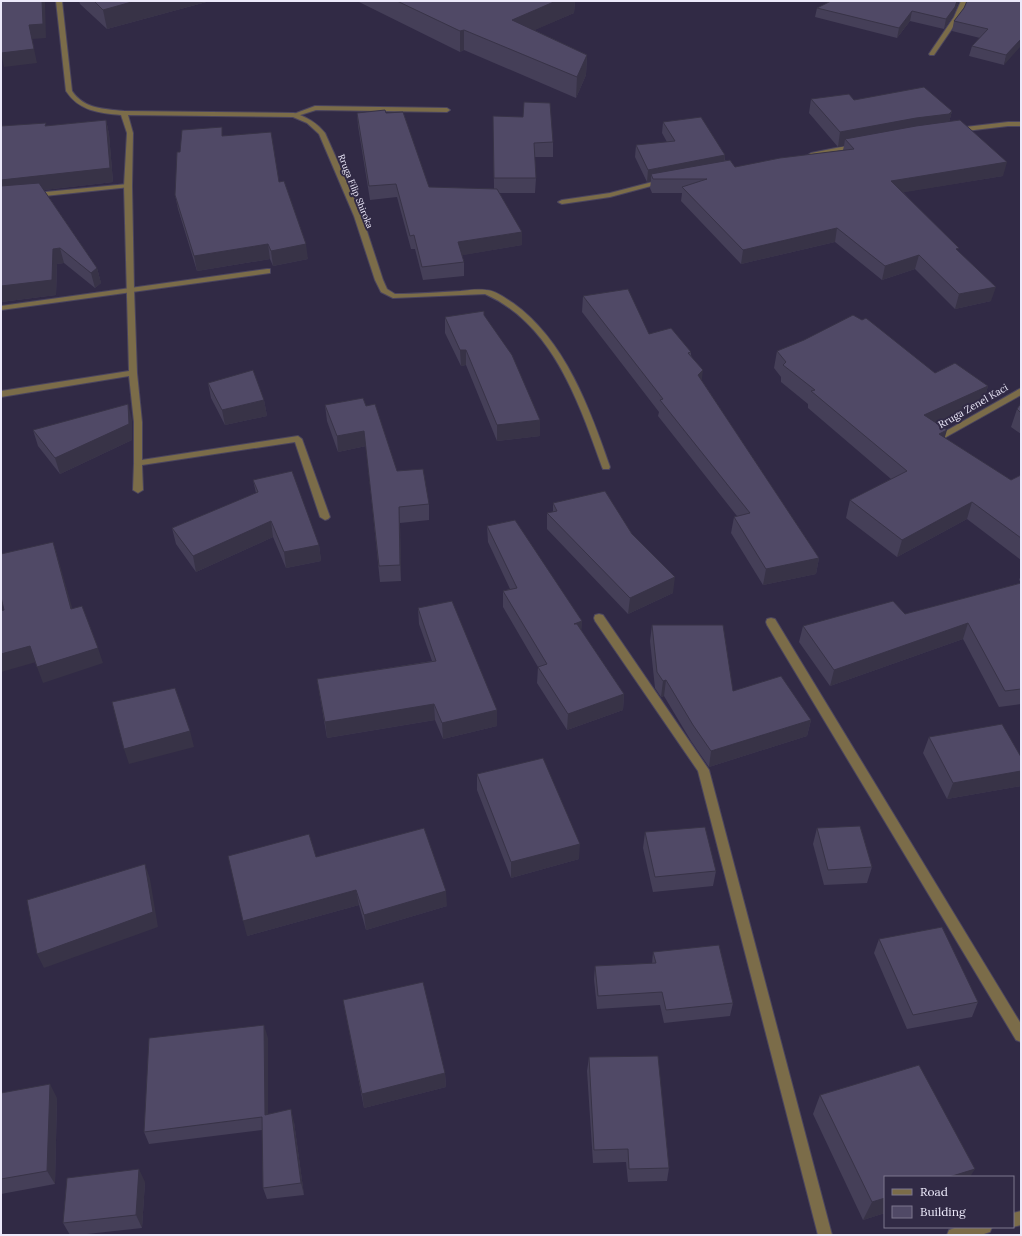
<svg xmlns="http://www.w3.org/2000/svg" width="1022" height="1236" font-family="Lora,serif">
  <rect width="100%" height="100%" fill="#312a45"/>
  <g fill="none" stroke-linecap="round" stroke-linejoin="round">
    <defs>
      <path id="service" d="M 315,106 L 447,108 L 450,110 L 447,112 L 316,110 L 294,117 L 291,115 Z
        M 664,179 L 668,181 L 666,182 L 610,197 L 562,204 L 558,202 L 562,200 L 610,193 Z
        M 128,184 L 132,186 L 130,187 L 35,197 L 31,195 L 35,193 Z
        M 267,269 L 270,269 L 270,273 L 1,310 L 1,306 Z
        M 298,436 L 302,439 L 330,517 L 328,519 L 325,520 L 320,517 L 295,442 L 142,465 L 143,490 L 138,493 L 133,490 L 134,463 L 135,461 Z
        M 599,614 L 603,615 L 709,770 L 832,1235 L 818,1235 L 698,771 L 595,621 L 594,618 L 595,615 Z
        M 771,618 L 775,619 L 1021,1024 L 1021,1042 L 1016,1040 L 767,625 L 766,622 L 767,619 Z"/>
      <path id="minor" d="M 56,1 L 62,1 L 72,91 C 84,109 104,109 124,111 L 294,113 C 307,117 317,123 325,133 L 362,216 L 383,280 L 387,289 L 395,294 C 417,294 439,292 461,291 C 469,290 478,289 486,290 C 495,290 505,298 513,303 C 565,340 590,409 610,467 L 609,469 L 603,469 L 602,467 C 579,403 553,324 485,294 L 393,298 L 381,292 L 375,280 L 354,216 L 319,134 L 307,123 L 293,117 L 128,115 L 133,133 L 132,186 L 134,289 L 137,373 L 142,422 L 142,463 L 141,465 L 138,466 L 134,463 L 134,422 L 129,376 L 1,397 L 1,391 L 129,371 L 124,186 L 127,133 L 121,115 C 99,113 79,111 66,91 Z
        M 961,1 L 967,1 L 960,17 L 934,55 L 930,55 L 929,54 L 954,17 Z
        M 1008,122 L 1021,122 L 1021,126 L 1008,126 L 957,132 L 954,130 L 957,128 Z
        M 856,144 L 858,145 L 858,147 L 811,157 L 808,155 L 811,153 Z
        M 1021,388 L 1021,395 L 939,441 L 936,442 L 932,439 Z"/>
      <path id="tertiary" d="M 1021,1211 L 1021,1225 L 1013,1227 L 1013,1213 Z
        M 957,1227 L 992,1227 L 990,1232 L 981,1235 L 947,1235 L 949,1230 Z"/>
    </defs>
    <use href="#service" stroke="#4b455e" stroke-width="2"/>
    <use href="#minor" stroke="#4b455e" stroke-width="2"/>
    <use href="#tertiary" stroke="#4b455e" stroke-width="2"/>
    <use href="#service" fill="#7b6c49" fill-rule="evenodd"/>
    <use href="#minor" fill="#7b6c49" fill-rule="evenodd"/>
    <use href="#tertiary" fill="#7b6c49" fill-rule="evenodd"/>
  </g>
  <path fill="#453f58" d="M 79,1 L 210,1 L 107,29 L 80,4 Z
    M 357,1 L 575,1 L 574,13 L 534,30 L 587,55 L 586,75 L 576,98 L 464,50 L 460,52 Z
    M 831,1 L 959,1 L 953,16 L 944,29 L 910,21 L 897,38 L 815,17 L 817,8 Z
    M 1021,1 L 1004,65 L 969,56 L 972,46 L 980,38 L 952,31 L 954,21 L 964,8 Z
    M 811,99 L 854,100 L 952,111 L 949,122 L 1003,176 L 903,192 L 958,251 L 991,301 L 955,309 L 915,269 L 882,280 L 835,242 L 741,264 L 681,201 L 682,193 L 652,193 L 650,188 L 651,181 L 647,182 L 635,157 L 636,145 L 667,142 L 662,133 L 663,122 L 725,155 L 725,160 L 735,167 L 843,150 L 844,146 L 838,147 L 809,113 Z
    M 357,113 L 386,113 L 429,187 L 494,189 L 493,116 L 553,142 L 553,157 L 534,157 L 536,178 L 535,193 L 499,193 L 522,245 L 462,255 L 464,262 L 464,276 L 423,280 L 415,249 L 411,249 L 397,197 L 370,200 L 358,126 Z
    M 106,120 L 109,134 L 113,182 L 44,190 L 97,268 L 101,283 L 95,288 L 64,263 L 57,264 L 56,295 L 1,302 L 46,123 L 46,126 Z
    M 224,136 L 279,182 L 308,259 L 273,266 L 270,259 L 197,271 L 178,209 L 175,195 L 180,152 Z
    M 583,296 L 649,334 L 691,352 L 691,355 L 702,381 L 819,558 L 816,574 L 763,585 L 731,533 L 734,517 L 737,516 L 658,416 L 659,412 L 582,312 Z
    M 484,315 L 540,420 L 540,436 L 497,441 L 466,365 L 461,366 L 445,333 L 445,317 Z
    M 777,351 L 935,373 L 988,386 L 983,403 L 938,424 L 944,438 L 1011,480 L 1021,475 L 1021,560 L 967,519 L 897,557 L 846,518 L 850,500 L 891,479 L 808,408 L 808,404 L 781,382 L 781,377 L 774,368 Z
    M 208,383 L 264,400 L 267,416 L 225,425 L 211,398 Z
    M 1021,403 L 1021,434 L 1011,427 L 1017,409 Z
    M 325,405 L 366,406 L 397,471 L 429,504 L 429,520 L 400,523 L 401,581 L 380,582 L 366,446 L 338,452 L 327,421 Z
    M 132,420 L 132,440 L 60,474 L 38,446 L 33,430 Z
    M 253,480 L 319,545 L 321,561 L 286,568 L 273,537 L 196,572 L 176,544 L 172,528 L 256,493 Z
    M 553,503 L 632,534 L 673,593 L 628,614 L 547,529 L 547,513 L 553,512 Z
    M 487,526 L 582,621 L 581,630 L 624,694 L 623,710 L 567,730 L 537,683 L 538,667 L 503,607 L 503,591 L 510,589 L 488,542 Z
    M 1021,575 L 1021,582 L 1019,580 Z
    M 1021,583 L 1021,704 L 999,707 L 963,639 L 830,686 L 799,642 L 803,626 L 905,614 Z
    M 418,608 L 497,710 L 497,726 L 443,739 L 435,720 L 327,738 L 317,679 L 432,661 L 419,624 Z
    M 652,625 L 733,691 L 811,720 L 807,736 L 709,767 L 691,741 L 664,696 L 661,697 L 655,688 L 650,641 Z
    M 929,737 L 1021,757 L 1021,786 L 947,799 L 923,753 Z
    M 477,774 L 579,859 L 511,878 L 477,790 Z
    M 817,828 L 872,867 L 867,883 L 824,885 L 813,844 Z
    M 645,832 L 716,871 L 713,886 L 653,892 L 643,848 Z
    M 316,857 L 447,906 L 366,930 L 359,905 L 247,936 Z
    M 879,939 L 978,1002 L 972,1017 L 907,1029 L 874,953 Z
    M 653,952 L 733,1003 L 730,1016 L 664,1023 L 660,1005 L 597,1009 L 594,979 L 595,966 L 652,964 Z
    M 343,1000 L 445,1073 L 446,1087 L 364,1108 Z
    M 268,1038 L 268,1114 L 294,1122 L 304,1195 L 267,1199 L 263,1188 L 262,1130 L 149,1144 L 144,1132 Z
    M 589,1057 L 669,1168 L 667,1181 L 628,1182 L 626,1162 L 593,1163 L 587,1071 Z
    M 1,1093 L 57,1098 L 55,1184 L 1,1194 Z
    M 820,1095 L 885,1177 L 885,1213 L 863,1220 L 813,1114 Z
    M 145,1182 L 142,1228 L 78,1235 L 70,1235 L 63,1223 Z"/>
  <path fill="#383347" d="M 42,1 L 45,1 L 46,38 L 32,39 L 37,63 L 4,67 L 1,53 L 29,25 Z
    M 135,1 L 210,1 L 107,29 L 103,10 Z
    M 556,1 L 575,1 L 574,13 L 512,40 L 512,20 Z
    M 957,1 L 959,1 L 953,16 L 944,29 L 946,19 Z
    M 912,11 L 910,21 L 897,38 L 899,28 Z
    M 464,30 L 464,50 L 460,52 L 460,31 Z
    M 1021,39 L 1021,46 L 1004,65 L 1006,55 Z
    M 587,55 L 586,75 L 576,98 L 577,77 Z
    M 952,111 L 948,126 L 845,139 L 844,146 L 838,147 L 840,132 Z
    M 106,120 L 109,134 L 113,182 L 1,195 L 1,180 Z
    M 725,155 L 724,167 L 651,174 L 651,181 L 647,182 L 648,170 Z
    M 1007,162 L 1003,176 L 888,195 L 891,181 Z
    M 837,228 L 835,242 L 741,264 L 743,250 Z
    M 522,232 L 522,245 L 458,256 L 458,242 Z
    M 268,244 L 270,259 L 197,271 L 194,256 Z
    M 306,244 L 308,259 L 273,266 L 271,251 Z
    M 60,248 L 64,263 L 57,264 L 56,295 L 1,302 L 1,286 L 53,249 Z
    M 919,255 L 915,269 L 882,280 L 885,266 Z
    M 97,268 L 101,283 L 95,288 L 91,273 Z
    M 996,287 L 991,301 L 955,309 L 959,294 Z
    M 460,350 L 466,350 L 466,365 L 461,366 Z
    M 703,370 L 701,386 L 698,375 Z
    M 988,386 L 983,403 L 920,432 L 924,415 Z
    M 264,400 L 267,416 L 225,425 L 222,410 Z
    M 128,404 L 132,420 L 132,440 L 60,474 L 55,458 Z
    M 540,420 L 540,436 L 497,441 L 497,425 Z
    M 947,430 L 942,447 L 939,434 Z
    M 364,431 L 366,446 L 338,452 L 337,436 Z
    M 972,502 L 967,519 L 897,557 L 902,540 Z
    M 399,507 L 400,523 L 401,581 L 400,565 Z
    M 271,521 L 273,537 L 196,572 L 193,556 Z
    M 53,542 L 58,558 L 77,625 L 71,609 Z
    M 319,545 L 321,561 L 286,568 L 284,552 Z
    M 819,558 L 816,574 L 763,585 L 766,569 Z
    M 675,577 L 673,593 L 628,614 L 630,598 Z
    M 582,621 L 581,637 L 574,624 Z
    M 968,623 L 963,639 L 830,686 L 834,670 Z
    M 30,646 L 36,662 L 1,672 L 1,654 Z
    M 98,648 L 103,663 L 43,683 L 37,667 Z
    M 666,680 L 664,696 L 661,697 L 663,681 Z
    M 624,694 L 623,710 L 567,730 L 568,714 Z
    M 434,704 L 435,720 L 327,738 L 325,722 Z
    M 497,710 L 497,726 L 443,739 L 442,723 Z
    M 811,720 L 807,736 L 709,767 L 711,751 Z
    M 190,731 L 194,747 L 129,764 L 124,749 Z
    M 1021,771 L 1021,786 L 947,799 L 953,783 Z
    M 580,844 L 579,859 L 511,878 L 511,862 Z
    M 145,864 L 150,879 L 158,927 L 44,968 L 37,954 Z
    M 356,890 L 359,905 L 247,936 L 243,921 Z
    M 446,891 L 447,906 L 366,930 L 364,915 Z
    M 264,1025 L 268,1038 L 268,1127 L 265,1115 Z
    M 445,1073 L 446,1087 L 364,1108 L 362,1094 Z
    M 50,1084 L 57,1098 L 55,1184 L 47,1171 Z
    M 291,1109 L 294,1122 L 304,1195 L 301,1183 Z
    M 139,1169 L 145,1182 L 142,1228 L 136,1215 Z
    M 975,1169 L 970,1177 L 949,1177 Z
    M 885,1198 L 885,1213 L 863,1220 L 872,1202 Z"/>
  <path fill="#504966" stroke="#383347" d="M 1,1 L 42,1 L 43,24 L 29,25 L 34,49 L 1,53 Z
    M 94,1 L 135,1 L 103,10 Z
    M 397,1 L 556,1 L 512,20 L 587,55 L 577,77 L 464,30 L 460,31 Z
    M 831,1 L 957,1 L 955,7 L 946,19 L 912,11 L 899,28 L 817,8 Z
    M 967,1 L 1021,1 L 1021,39 L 1006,55 L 972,46 L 988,29 L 954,21 L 964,8 Z
    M 924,87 L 952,111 L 949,114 L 916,118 L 840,132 L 811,99 L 849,94 L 854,100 Z
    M 524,102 L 550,103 L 553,142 L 534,143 L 536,178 L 494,178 L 493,116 L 523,117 Z
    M 385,110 L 386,113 L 403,112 L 429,187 L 497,189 L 522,232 L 458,242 L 464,262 L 422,267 L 414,235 L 410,236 L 396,184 L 369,186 L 357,113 Z
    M 701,117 L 725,155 L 648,170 L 636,145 L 675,141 L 663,122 Z
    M 106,120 L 110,168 L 1,180 L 1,126 L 46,123 L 45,126 Z
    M 960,120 L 1007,162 L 891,181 L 959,248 L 956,249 L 996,287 L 959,294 L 919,255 L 885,266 L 837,228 L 743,250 L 682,187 L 707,179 L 653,179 L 651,174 L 730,160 L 735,167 L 780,158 L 854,149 L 845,139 L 916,126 Z
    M 222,127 L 222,136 L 271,132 L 279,182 L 284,181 L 306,244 L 271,251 L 268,244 L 194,256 L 175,195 L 177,152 L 180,152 L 182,130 Z
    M 39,183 L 97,268 L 91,273 L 60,248 L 53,249 L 52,280 L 1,286 L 1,186 Z
    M 628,289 L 649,334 L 671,328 L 691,352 L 688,353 L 703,370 L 698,375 L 819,558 L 766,569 L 734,517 L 750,513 L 660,400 L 663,399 L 583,296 Z
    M 484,311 L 484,315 L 512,355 L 540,420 L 497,425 L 466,350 L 460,350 L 445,317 Z
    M 853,315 L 862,320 L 866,318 L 935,373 L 955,363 L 988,386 L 924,415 L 947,430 L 939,434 L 1011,480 L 1021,475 L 1021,538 L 972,502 L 902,540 L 850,500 L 907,471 L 811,391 L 815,390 L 783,365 L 786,362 L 777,351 L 804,340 Z
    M 253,370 L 264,400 L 222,410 L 208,383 Z
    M 363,398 L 366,406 L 375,404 L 397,471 L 423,469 L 429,504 L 399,507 L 400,565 L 379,566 L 364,431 L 337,436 L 325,405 Z
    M 1021,403 L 1021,413 L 1017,409 Z
    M 128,404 L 129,424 L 55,458 L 33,430 Z
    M 292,471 L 319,545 L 284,552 L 271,521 L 193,556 L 172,528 L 258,492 L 253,480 Z
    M 605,491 L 632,534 L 675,577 L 630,598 L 547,513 L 557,511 L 553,503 Z
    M 515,520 L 582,621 L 574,624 L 577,624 L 624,694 L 568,714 L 538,667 L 547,664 L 503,591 L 517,588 L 487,526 Z
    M 53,542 L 71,609 L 82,606 L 98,648 L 37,667 L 30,646 L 1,654 L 1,611 L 4,610 L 1,597 L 1,554 Z
    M 1021,583 L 1021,689 L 1005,691 L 968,623 L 834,670 L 803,626 L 893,601 L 905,614 Z
    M 452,601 L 497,710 L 442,723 L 434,704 L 325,722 L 317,679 L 436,661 L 418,608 Z
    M 652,625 L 723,625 L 733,691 L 781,676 L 811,720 L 711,751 L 693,725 L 666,680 L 663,681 L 657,672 Z
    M 175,688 L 190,731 L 124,749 L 112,702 Z
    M 1002,724 L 1021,757 L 1021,771 L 953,783 L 929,737 Z
    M 543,758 L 580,844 L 511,862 L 477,774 Z
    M 860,826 L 872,867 L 828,870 L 817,828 Z
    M 705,827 L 716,871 L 655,877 L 645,832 Z
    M 424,828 L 446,891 L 364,915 L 356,890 L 243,921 L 228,856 L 309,834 L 316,857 Z
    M 145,864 L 153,912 L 37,954 L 27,900 Z
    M 942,927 L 978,1002 L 913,1015 L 879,939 Z
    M 719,945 L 733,1003 L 666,1010 L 662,992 L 598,996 L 595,966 L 656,963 L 653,952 Z
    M 423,982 L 445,1073 L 362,1094 L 343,1000 Z
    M 264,1025 L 265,1115 L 291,1109 L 301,1183 L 263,1188 L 262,1117 L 144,1132 L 149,1038 Z
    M 658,1056 L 669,1168 L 629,1169 L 628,1149 L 594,1150 L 589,1057 Z
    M 919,1065 L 975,1169 L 949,1177 L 885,1177 L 885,1198 L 872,1202 L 820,1095 Z
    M 50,1084 L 47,1171 L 1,1179 L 1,1093 Z
    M 139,1169 L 136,1215 L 63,1223 L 67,1178 Z"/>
  <g text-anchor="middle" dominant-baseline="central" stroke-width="4" stroke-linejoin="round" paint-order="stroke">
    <g font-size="9" fill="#ece9fa" stroke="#312a45">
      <text transform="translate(356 191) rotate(68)">Rruga Filip Shiroka</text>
    </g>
    <g font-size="10" fill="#ece9fa" stroke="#312a45">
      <text transform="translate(973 406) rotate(-30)">Rruga Zenel Kaci</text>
    </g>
  </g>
  <rect width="1022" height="1236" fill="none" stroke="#ece9fa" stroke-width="4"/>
  <rect x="884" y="1176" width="130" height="52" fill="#312a45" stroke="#7c768d"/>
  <rect x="892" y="1189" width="20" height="6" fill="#7b6c49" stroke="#7c768d"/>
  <text x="920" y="1196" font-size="12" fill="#ece9fa">Road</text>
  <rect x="892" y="1206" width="20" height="12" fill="#504966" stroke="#7c768d"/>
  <text x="920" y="1216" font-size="12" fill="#ece9fa">Building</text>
</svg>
